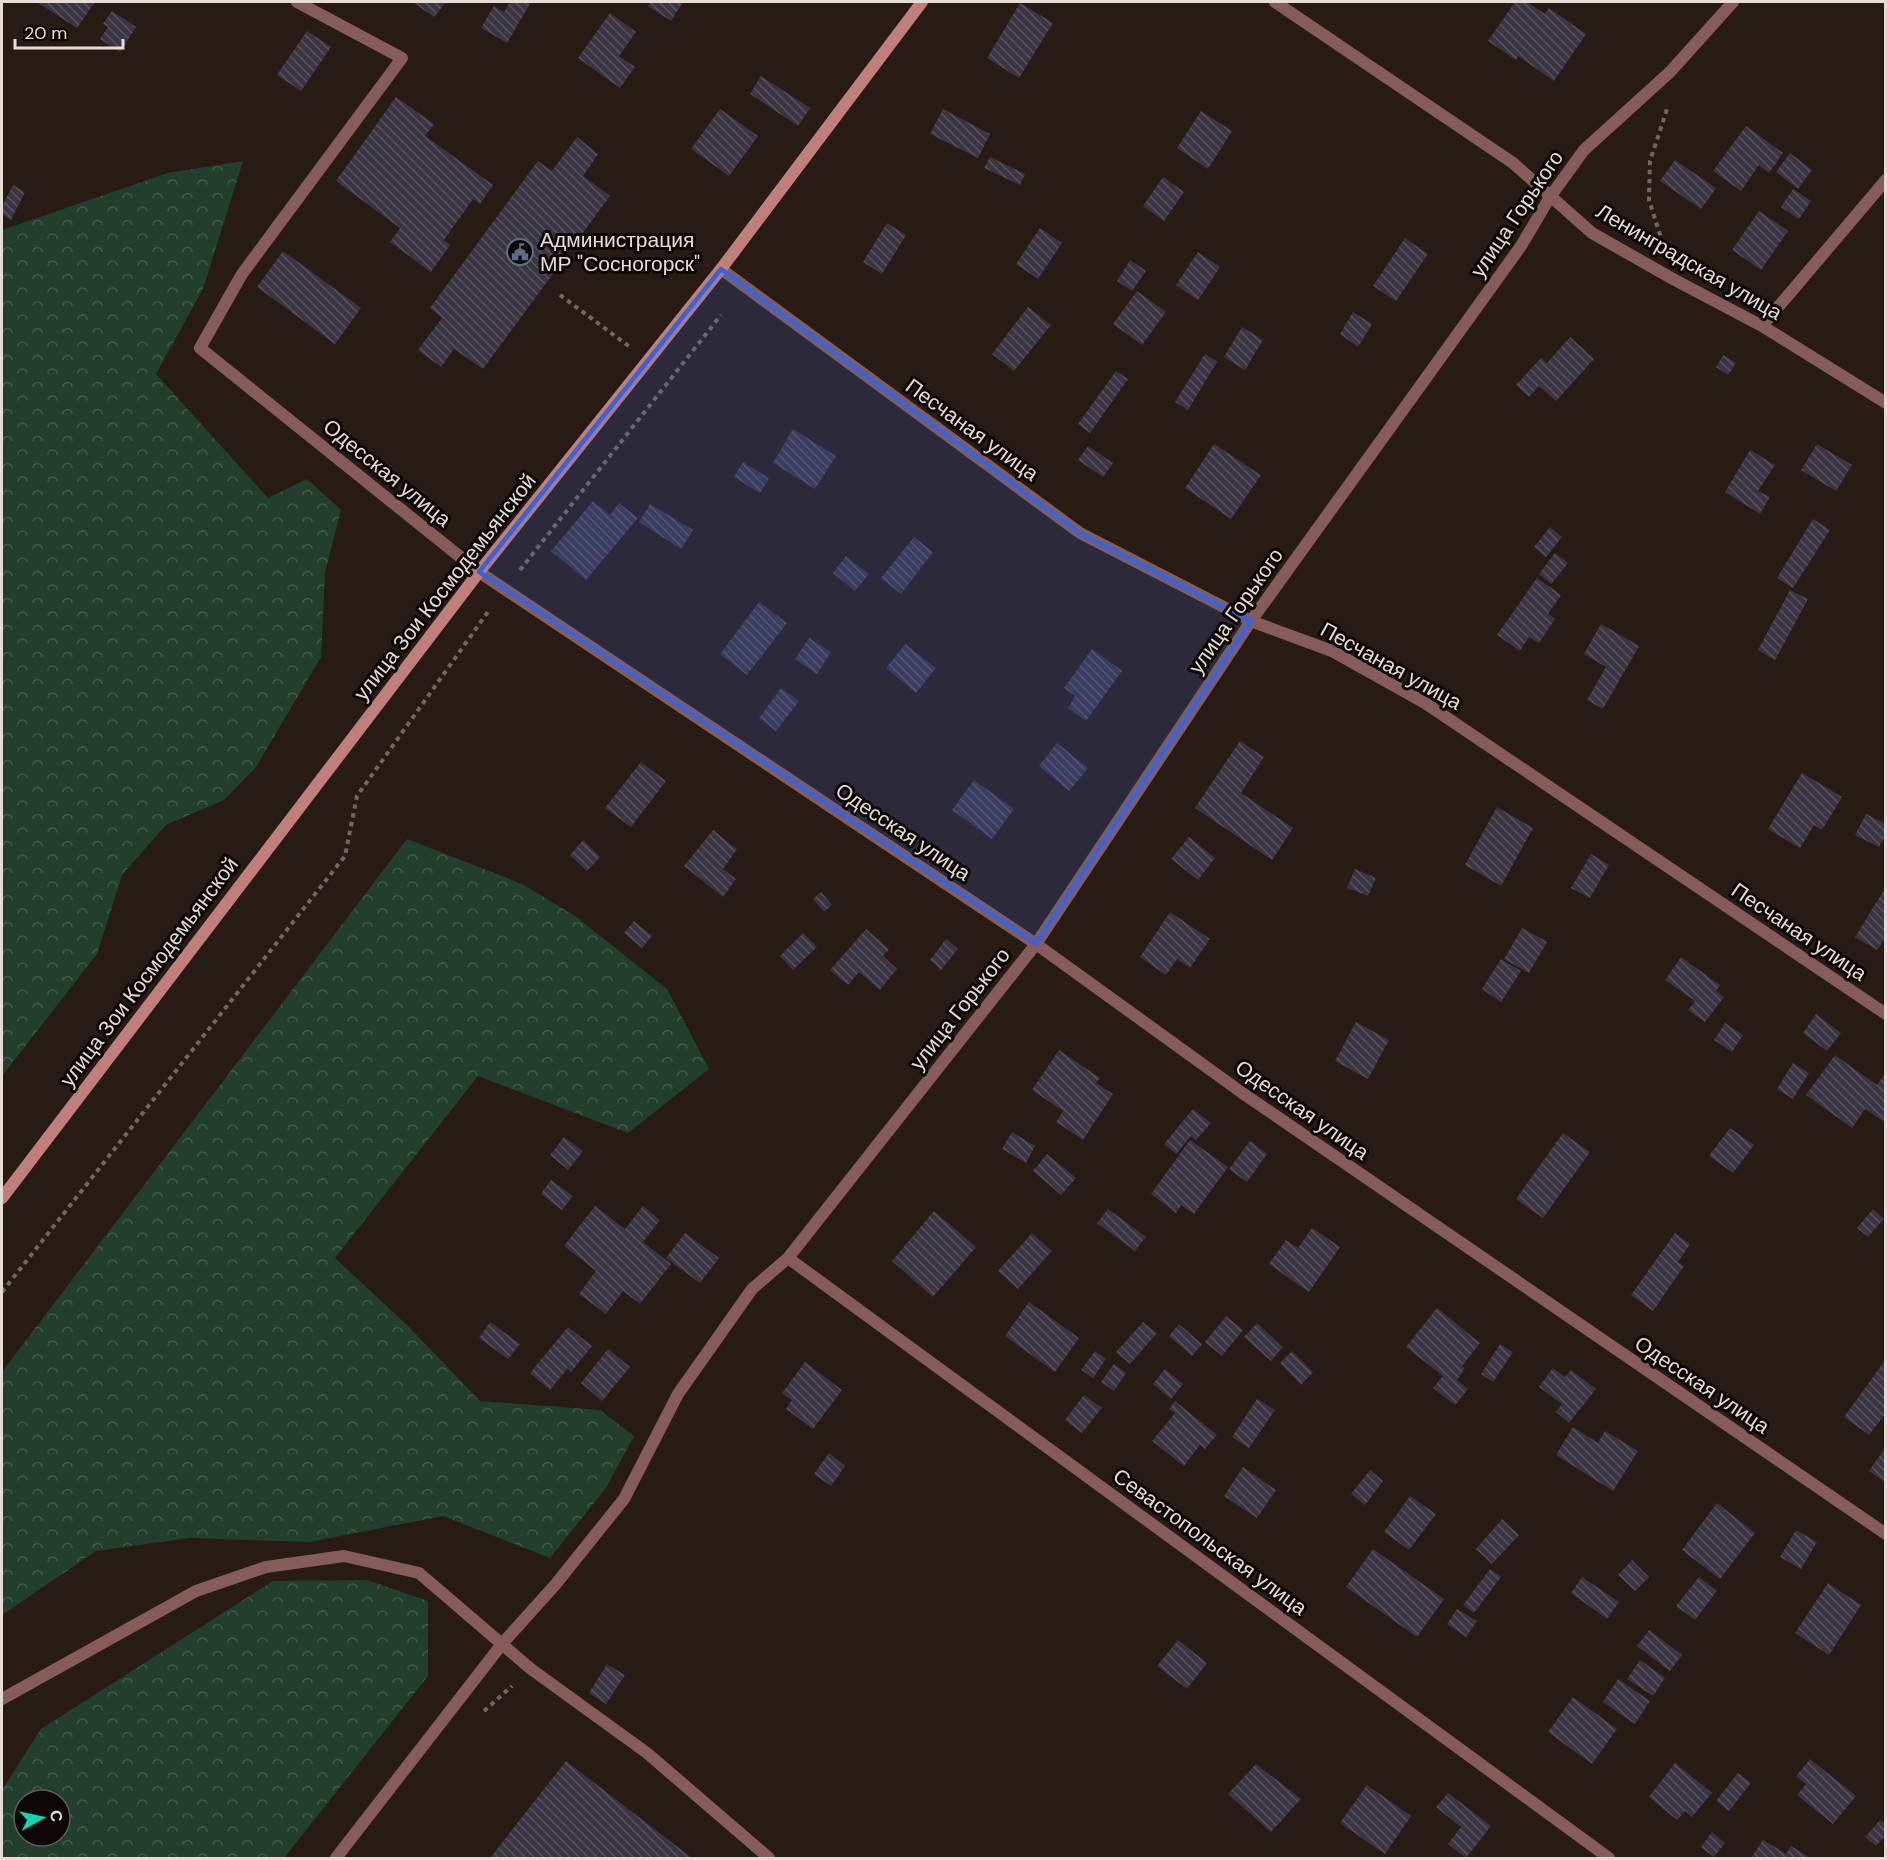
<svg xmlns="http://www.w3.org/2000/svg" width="1887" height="1860" font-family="'DM Sans',sans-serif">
  <defs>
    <pattern id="forest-crowns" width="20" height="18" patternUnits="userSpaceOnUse" patternTransform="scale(1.5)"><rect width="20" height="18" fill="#213f2c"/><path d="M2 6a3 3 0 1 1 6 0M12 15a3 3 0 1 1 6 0" fill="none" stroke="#415a4a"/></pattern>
    <pattern id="building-back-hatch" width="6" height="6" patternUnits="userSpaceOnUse" patternTransform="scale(1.5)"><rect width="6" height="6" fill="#393543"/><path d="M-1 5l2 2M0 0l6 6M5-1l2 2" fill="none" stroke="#56525d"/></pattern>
  </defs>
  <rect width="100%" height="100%" fill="#281b13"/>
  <path fill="url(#forest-crowns)" fill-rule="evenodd" d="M 243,161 L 203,289 L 156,374 L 268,498 L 307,479 L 341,510 L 325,573 L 321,657 L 256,767 L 224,800 L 166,825 L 122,875 L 97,954 L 2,1076 L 2,230 L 168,173 Z
    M 407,839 L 522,884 L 575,916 L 667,989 L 709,1069 L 628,1133 L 478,1076 L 335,1258 L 407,1325 L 480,1401 L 600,1410 L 634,1436 L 606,1488 L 550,1558 L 443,1516 L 309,1542 L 190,1538 L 96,1551 L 2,1615 L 2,1372 Z
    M 367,1580 L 428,1601 L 428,1676 L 284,1858 L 2,1858 L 2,1790 L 41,1729 L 273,1581 ZM 24,1800 L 60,1800 L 60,1836 L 24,1836 Z"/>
  <path fill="url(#building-back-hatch)" d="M 37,2 L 95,2 L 77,28 Z
    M 415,2 L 446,2 L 434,17 L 414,3 Z
    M 510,2 L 531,2 L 507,43 L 481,28 L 494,6 L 504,12 Z
    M 651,2 L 683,2 L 671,21 L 648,6 Z
    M 1515,2 L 1527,2 L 1545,14 L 1549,8 L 1586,34 L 1554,81 L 1518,56 L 1516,60 L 1488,41 Z
    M 1020,3 L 1053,23 L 1019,78 L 987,58 Z
    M 112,11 L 136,27 L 120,52 L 100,39 L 108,27 L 103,24 Z
    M 610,13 L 636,32 L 619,56 L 635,67 L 620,88 L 578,58 Z
    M 307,31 L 331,47 L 301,91 L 277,75 Z
    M 761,76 L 810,108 L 798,126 L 750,94 Z
    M 396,97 L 434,124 L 425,136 L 493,185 L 480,204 L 473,199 L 444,240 L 450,245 L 431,272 L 390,242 L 400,228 L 336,181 Z
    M 720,109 L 758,136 L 729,176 L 691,149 Z
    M 943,109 L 990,134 L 978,158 L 930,134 Z
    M 1201,111 L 1232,131 L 1208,169 L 1177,148 Z
    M 1746,126 L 1783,153 L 1769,173 L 1759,165 L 1741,191 L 1713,171 Z
    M 577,137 L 598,154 L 583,176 L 610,196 L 483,369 L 454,349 L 441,367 L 418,350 L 442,318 L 430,308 L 538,161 L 552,171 Z
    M 1790,153 L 1812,170 L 1798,189 L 1776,172 Z
    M 990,157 L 1025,174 L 1020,185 L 984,168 Z
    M 1675,160 L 1716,188 L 1701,209 L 1660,181 Z
    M 1163,177 L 1184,192 L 1164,221 L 1143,206 Z
    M 13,185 L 25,192 L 11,220 L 2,214 L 2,206 Z
    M 1793,189 L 1811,201 L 1799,219 L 1781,207 Z
    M 1759,211 L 1788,231 L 1761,270 L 1732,250 Z
    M 887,223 L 906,235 L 882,274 L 863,262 Z
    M 1040,228 L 1062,243 L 1038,279 L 1016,264 Z
    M 1405,238 L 1428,254 L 1396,301 L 1373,286 Z
    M 283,251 L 361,308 L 335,344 L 257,287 Z
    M 1198,252 L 1220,267 L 1198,300 L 1176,285 Z
    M 1130,260 L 1146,271 L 1132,291 L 1117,281 Z
    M 1137,291 L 1166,312 L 1142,345 L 1113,324 Z
    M 1028,307 L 1051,325 L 1014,371 L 992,354 Z
    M 1353,312 L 1372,324 L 1358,347 L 1340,334 Z
    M 1242,327 L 1263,340 L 1245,370 L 1224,357 Z
    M 1570,337 L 1594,359 L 1556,401 L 1539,386 L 1529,397 L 1516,385 L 1541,358 L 1547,363 Z
    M 1205,354 L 1217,362 L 1188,410 L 1175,402 Z
    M 1723,355 L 1736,363 L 1728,375 L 1716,367 Z
    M 1116,371 L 1128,379 L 1090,433 L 1078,424 Z
    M 793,429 L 836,456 L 815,489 L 773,463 Z
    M 1214,444 L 1261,475 L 1231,519 L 1185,488 Z
    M 1817,444 L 1852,465 L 1836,491 L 1801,470 Z
    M 1088,446 L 1113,463 L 1103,477 L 1078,460 Z
    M 1750,450 L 1775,465 L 1758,491 L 1770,497 L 1760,514 L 1725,492 Z
    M 743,462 L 769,478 L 760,493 L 734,477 Z
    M 593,501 L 610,515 L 619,503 L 638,518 L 586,580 L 551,551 Z
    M 650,504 L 693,530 L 681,549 L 639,522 Z
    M 1813,519 L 1830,530 L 1793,588 L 1777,578 Z
    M 1550,527 L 1562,537 L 1546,557 L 1534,547 Z
    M 914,537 L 933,552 L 901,594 L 881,578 Z
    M 1555,553 L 1568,563 L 1551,584 L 1539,574 Z
    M 846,556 L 869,574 L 855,591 L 833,573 Z
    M 1537,578 L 1561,595 L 1548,614 L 1555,619 L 1539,643 L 1529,637 L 1520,651 L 1497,635 Z
    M 1790,590 L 1808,599 L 1775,660 L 1758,650 Z
    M 759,602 L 787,623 L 747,675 L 720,654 Z
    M 1601,624 L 1639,646 L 1603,709 L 1587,700 L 1606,667 L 1584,654 Z
    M 809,638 L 831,652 L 817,674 L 795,659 Z
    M 905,644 L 936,668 L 916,693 L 886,668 Z
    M 1092,649 L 1122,671 L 1086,721 L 1068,708 L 1075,696 L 1064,688 Z
    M 781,688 L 799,701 L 776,731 L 759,718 Z
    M 1240,741 L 1264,757 L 1241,793 L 1293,828 L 1272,860 L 1195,808 Z
    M 1057,743 L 1088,768 L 1069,791 L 1039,766 Z
    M 641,762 L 666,781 L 631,827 L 605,808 Z
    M 1802,773 L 1842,797 L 1822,830 L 1814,825 L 1800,848 L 1768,829 Z
    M 974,780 L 1014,809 L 992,839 L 952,810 Z
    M 1497,807 L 1533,828 L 1501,886 L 1465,865 Z
    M 1866,814 L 1886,824 L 1886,835 L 1879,847 L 1855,835 Z
    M 713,830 L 737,849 L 723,869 L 736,879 L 723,897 L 684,866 Z
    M 1189,837 L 1215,858 L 1198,880 L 1171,859 Z
    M 583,840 L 600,857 L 587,871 L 570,855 Z
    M 1591,854 L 1609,865 L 1590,898 L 1571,888 Z
    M 1355,869 L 1376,878 L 1368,896 L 1347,888 Z
    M 1886,887 L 1886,937 L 1877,950 L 1855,937 Z
    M 821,892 L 832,905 L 824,912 L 813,899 Z
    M 1170,912 L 1210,939 L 1190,968 L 1177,959 L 1166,975 L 1140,957 Z
    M 634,921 L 652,936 L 642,948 L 624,933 Z
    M 1522,928 L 1547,942 L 1529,973 L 1504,959 Z
    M 866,929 L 889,949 L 883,956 L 897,969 L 880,990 L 859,972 L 848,985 L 830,970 Z
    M 803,933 L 817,947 L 793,970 L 780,956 Z
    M 946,939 L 958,949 L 941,970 L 930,960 Z
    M 1681,957 L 1720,985 L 1716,991 L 1724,997 L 1705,1022 L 1688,1010 L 1695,1001 L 1665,980 Z
    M 1501,959 L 1521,971 L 1501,1002 L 1482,989 Z
    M 1816,1014 L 1841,1033 L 1827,1051 L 1803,1033 Z
    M 1356,1022 L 1389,1040 L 1368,1079 L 1335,1061 Z
    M 1725,1023 L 1743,1035 L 1732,1052 L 1714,1040 Z
    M 1059,1050 L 1100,1078 L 1096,1083 L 1113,1094 L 1083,1140 L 1056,1122 L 1063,1111 L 1032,1090 Z
    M 1835,1055 L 1877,1085 L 1886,1072 L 1886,1123 L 1865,1109 L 1852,1128 L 1806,1095 Z
    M 1793,1063 L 1809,1073 L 1793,1099 L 1777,1089 Z
    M 1193,1109 L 1211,1123 L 1196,1140 L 1191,1136 L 1176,1154 L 1164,1144 Z
    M 1730,1128 L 1754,1145 L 1733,1173 L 1709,1156 Z
    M 1012,1132 L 1035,1146 L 1026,1163 L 1002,1149 Z
    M 1563,1133 L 1590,1152 L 1543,1218 L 1516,1199 Z
    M 564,1137 L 583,1151 L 568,1170 L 550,1155 Z
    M 1190,1140 L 1228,1167 L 1194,1214 L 1181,1205 L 1176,1213 L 1151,1194 Z
    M 1250,1141 L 1267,1154 L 1247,1182 L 1229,1169 Z
    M 1047,1154 L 1076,1178 L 1061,1195 L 1033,1171 Z
    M 551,1180 L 573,1196 L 562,1210 L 541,1194 Z
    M 595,1206 L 625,1229 L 643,1206 L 660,1220 L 643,1242 L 671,1264 L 640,1304 L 623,1291 L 606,1314 L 579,1294 L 596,1271 L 564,1246 Z
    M 1108,1209 L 1146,1237 L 1135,1251 L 1097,1223 Z
    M 1873,1209 L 1884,1219 L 1868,1237 L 1857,1228 Z
    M 934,1211 L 976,1247 L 933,1297 L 892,1261 Z
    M 1312,1228 L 1340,1247 L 1309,1292 L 1269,1264 L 1286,1240 L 1298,1248 Z
    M 685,1233 L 719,1258 L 700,1283 L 666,1258 Z
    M 1032,1233 L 1052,1251 L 1018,1289 L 998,1271 Z
    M 1675,1233 L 1690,1244 L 1678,1262 L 1684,1266 L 1653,1311 L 1631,1295 Z
    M 1029,1302 L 1079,1338 L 1055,1372 L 1005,1336 Z
    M 1437,1308 L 1480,1343 L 1462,1366 L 1465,1368 L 1457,1380 L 1468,1389 L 1455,1405 L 1433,1388 L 1443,1376 L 1406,1347 Z
    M 1226,1316 L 1243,1330 L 1222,1356 L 1205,1342 Z
    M 490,1322 L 520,1344 L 508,1359 L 479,1338 Z
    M 1143,1322 L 1157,1333 L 1130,1364 L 1116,1352 Z
    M 1257,1323 L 1283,1347 L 1271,1361 L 1244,1337 Z
    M 1179,1324 L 1202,1344 L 1192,1356 L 1169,1336 Z
    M 568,1327 L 592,1346 L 571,1372 L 568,1368 L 550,1390 L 530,1373 Z
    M 1500,1344 L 1513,1352 L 1493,1382 L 1481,1374 Z
    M 608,1349 L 630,1367 L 602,1401 L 581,1383 Z
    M 1095,1351 L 1106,1359 L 1093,1378 L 1081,1370 Z
    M 1292,1351 L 1313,1372 L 1301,1385 L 1280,1363 Z
    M 1886,1359 L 1886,1413 L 1869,1435 L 1844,1417 Z
    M 805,1362 L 842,1390 L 813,1429 L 786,1409 L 792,1400 L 782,1393 Z
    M 1114,1364 L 1126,1373 L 1114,1391 L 1101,1382 Z
    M 1553,1368 L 1565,1377 L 1571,1370 L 1596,1389 L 1569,1423 L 1556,1412 L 1562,1404 L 1539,1387 Z
    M 1165,1369 L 1183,1384 L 1171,1399 L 1153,1384 Z
    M 1084,1395 L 1102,1408 L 1082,1433 L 1065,1420 Z
    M 1257,1399 L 1275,1410 L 1249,1448 L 1232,1437 Z
    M 1175,1401 L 1217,1435 L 1205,1449 L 1200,1445 L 1184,1466 L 1152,1441 L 1175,1413 L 1169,1409 Z
    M 1573,1427 L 1598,1443 L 1605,1431 L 1638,1451 L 1613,1491 L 1556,1455 Z
    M 1883,1451 L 1886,1453 L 1886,1483 L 1869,1471 Z
    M 829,1453 L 845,1466 L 831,1486 L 814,1474 Z
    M 1243,1467 L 1276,1490 L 1257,1518 L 1224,1496 Z
    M 1370,1470 L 1383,1481 L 1365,1505 L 1351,1494 Z
    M 1410,1496 L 1436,1514 L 1409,1550 L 1384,1532 Z
    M 1717,1503 L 1755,1533 L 1720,1579 L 1682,1550 Z
    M 1502,1519 L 1519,1535 L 1492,1564 L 1476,1549 Z
    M 1796,1530 L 1817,1542 L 1801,1569 L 1780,1557 Z
    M 1373,1549 L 1444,1599 L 1417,1637 L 1346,1587 Z
    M 1632,1560 L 1649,1577 L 1635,1591 L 1618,1575 Z
    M 1490,1569 L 1501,1577 L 1474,1613 L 1463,1605 Z
    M 1582,1577 L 1619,1602 L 1607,1619 L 1571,1593 Z
    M 1699,1577 L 1717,1591 L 1695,1620 L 1676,1606 Z
    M 1828,1583 L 1861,1605 L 1829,1655 L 1795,1633 Z
    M 1457,1609 L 1477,1621 L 1466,1637 L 1447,1624 Z
    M 1649,1630 L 1682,1655 L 1670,1671 L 1637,1646 Z
    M 1178,1640 L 1207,1663 L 1187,1689 L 1157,1666 Z
    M 1640,1660 L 1665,1678 L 1653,1696 L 1627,1679 Z
    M 607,1664 L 625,1675 L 606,1704 L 589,1693 Z
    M 1618,1679 L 1650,1701 L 1635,1724 L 1603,1702 Z
    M 1573,1697 L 1617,1729 L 1592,1764 L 1548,1732 Z
    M 1810,1759 L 1856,1796 L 1833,1824 L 1797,1795 L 1806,1784 L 1796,1776 Z
    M 566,1761 L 692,1858 L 490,1858 Z
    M 1675,1763 L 1712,1793 L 1692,1817 L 1685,1811 L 1677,1820 L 1649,1797 Z
    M 1256,1764 L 1301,1799 L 1271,1832 L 1228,1794 Z
    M 1738,1773 L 1751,1783 L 1729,1811 L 1716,1801 Z
    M 1367,1785 L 1411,1816 L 1385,1854 L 1340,1823 Z
    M 1448,1793 L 1491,1826 L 1466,1858 L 1448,1844 L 1461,1827 L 1436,1807 Z
    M 1880,1820 L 1886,1824 L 1886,1835 L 1876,1846 L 1865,1837 Z
    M 1712,1832 L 1725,1843 L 1714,1857 L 1701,1847 Z
    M 1763,1840 L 1786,1854 L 1791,1846 L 1810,1858 L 1751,1858 Z"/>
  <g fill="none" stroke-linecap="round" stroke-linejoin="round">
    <path stroke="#736861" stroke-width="4" stroke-dasharray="4.5 4.5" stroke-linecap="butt" d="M 1663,244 L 1649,200 L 1650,161 L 1667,109
      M 560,295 L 630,347
      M 520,570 L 721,315
      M 2,1292 L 345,856 L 357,796 L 490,609
      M 484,1711 L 512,1686"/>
    <path stroke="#865c5a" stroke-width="12" d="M 2,1699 L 196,1591 L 266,1567 L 344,1556 L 419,1573 L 531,1669 L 647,1753 L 769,1858
      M 336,1858 L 502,1644 L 555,1585 L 624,1499 L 678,1394 L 752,1289 L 788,1258"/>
    <path stroke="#865c5a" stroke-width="12" d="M 297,2 L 402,58 L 242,274 L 200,348 L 479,572 L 1036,944 L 1241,1092 L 1886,1534
      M 1275,2 L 1513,163 L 1592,233 L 1673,279 L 1762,326 L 1886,403
      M 721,269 L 1080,533 L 1251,621 L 1332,651 L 1425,703 L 1886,1014
      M 1762,326 L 1886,180
      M 1609,1858 L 788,1258 L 1036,944 L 1251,621 L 1521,246 L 1550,197 L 1584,150 L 1670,72 L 1733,2"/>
    <path stroke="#c17f7c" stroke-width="12" d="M 2,1198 L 479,572 L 721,269 L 922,2"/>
  </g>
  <path fill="#3b63d8" fill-opacity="0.2" stroke="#3b63d8" stroke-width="4.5" stroke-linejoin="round" d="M 721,269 L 1080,533 L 1251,621 L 1036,944 L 479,572 Z"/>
  <defs>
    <symbol id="civic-ring" viewBox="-11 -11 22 22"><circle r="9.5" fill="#0d0705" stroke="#5c6f8a" stroke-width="1.5"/><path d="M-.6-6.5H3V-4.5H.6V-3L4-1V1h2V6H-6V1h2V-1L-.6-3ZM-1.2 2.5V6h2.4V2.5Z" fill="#5c6f8a"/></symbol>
  </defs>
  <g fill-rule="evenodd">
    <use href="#civic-ring" x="505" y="237" width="30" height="30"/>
  </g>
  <g text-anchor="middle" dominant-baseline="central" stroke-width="6" stroke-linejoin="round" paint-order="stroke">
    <g font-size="21" fill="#e5dcd6" stroke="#0d0705">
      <text transform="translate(1517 214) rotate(-56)">улица Горького</text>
      <text transform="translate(1689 262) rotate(30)">Ленинградская улица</text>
      <text transform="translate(972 430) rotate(36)">Песчаная улица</text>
      <text transform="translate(387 473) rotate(39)">Одесская улица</text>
      <text transform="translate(445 587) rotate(-52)">улица Зои Космодемьянской</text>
      <text transform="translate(1236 611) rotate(-55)">улица Горького</text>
      <text transform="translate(1391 666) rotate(29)">Песчаная улица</text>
      <text transform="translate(903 832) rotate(34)">Одесская улица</text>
      <text transform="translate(1799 932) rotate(34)">Песчаная улица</text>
      <text transform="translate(149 972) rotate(-53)">улица Зои Космодемьянской</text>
      <text transform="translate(960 1009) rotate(-52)">улица Горького</text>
      <text transform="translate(1302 1110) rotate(35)">Одесская улица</text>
      <text transform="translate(1702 1385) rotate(34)">Одесская улица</text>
      <text transform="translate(1210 1542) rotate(36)">Севастопольская улица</text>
    </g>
    <g font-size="21" fill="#e5dcd6" stroke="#0d0705" text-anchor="start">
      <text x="540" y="240">Администрация<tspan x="540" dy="24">МР "Сосногорск"</tspan></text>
    </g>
  </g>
  <rect width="1887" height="1860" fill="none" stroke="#e5dcd6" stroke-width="6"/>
  <g transform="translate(42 1818) rotate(82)"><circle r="28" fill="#0d0705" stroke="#635c59" stroke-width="1.5"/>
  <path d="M0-4.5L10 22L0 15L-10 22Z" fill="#0bd5b5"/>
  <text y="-9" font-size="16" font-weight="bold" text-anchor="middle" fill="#e5dcd6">С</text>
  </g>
  <path d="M15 39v9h108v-9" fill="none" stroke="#e5dcd6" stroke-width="3"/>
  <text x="24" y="39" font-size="18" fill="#e5dcd6" stroke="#0d0705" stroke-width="4.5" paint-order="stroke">20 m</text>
</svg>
